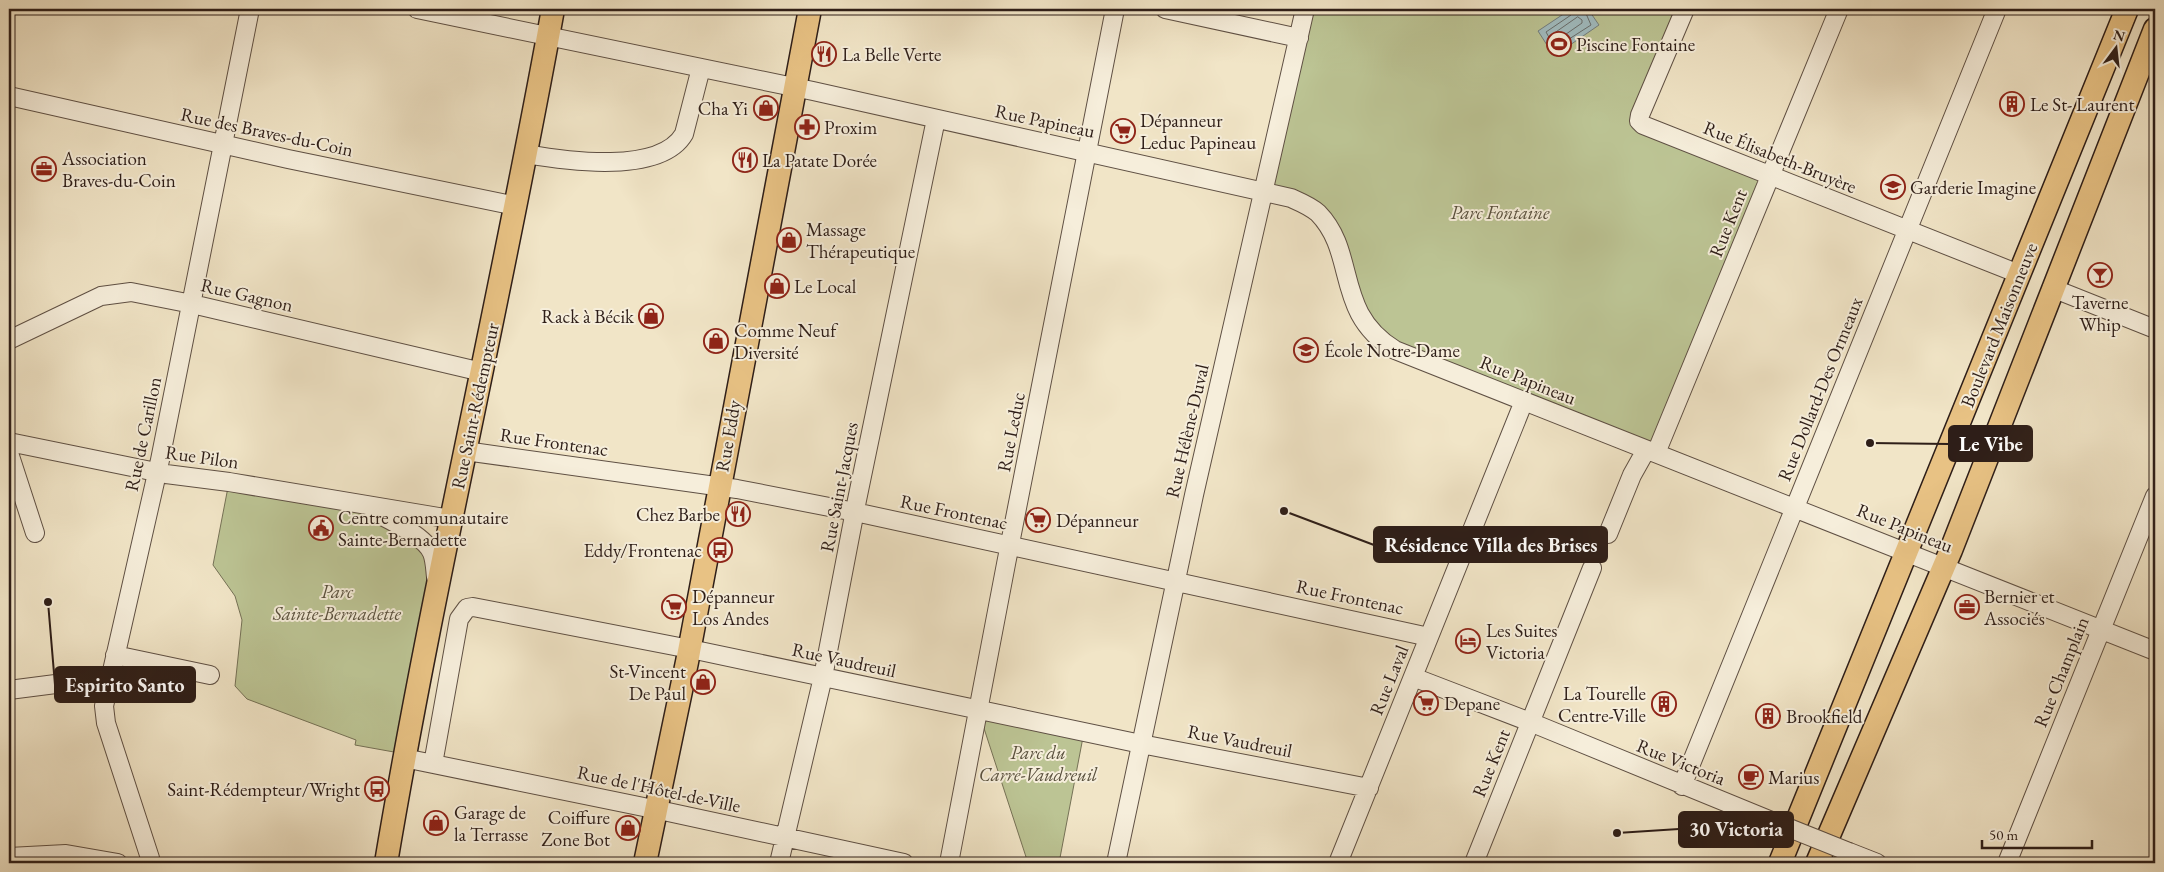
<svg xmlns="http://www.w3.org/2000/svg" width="2164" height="872" font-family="'EB Garamond',serif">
  <rect width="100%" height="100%" fill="#f1e5c7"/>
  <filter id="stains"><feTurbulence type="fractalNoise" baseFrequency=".004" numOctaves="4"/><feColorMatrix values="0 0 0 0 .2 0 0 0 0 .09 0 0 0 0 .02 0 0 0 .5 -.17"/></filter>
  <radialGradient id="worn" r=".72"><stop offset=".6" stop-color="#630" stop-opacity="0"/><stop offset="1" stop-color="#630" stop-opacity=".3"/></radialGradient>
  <path fill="#bcc494" stroke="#757156" d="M 1305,9 L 1685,9 L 1640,114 L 1770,175 L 1656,453 L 1382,342 L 1326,223 L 1264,190 Z
    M 229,482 L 360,505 L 433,554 L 405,754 L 355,745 L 356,740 L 247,699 L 235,686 L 242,620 L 235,596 L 213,565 Z
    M 978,710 L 1084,732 L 1059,863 L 1028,863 Z"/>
  <path fill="#a1bcc0" stroke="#737d7d" d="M 1571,9 L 1588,9 L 1599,25 L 1554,56 L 1538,31 Z"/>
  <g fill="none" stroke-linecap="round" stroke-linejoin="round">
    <path stroke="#686d6c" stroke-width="1" d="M 1573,9 L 1571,15 L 1546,32 L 1555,48 L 1591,25 L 1584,9
      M 1578,17 L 1582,20 L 1582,23 L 1559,39 L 1556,38 L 1555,33 Z"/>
    <defs>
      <path id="minor" d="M 417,9 L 813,91 L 1291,198 C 1300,202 1310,206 1318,213 C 1358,254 1333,312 1395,350 L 2155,651
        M 1165,9 L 1299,38
        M 1685,9 L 1640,115 L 1639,121 L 1643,125 L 2019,274
        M 9,96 L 288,159 L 516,206
        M 526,154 C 566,161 660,175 684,134 L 701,68
        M 2052,288 L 2155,329
        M 9,340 L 101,296 L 131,292 L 192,304 L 482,372
        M 9,442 L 166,474 L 229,482 L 451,519
        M 465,451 L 737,489 L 855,512 L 1429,637
        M 9,453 L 35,533
        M 1656,453 L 1839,9
        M 374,512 C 390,520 425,536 432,553 C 435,560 435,569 436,577
        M 1608,534 L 1632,475 L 1646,450
        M 115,655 L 210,675
        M 1413,677 L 1530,722 L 1774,822
        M 9,690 L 110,677
        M 404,758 L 668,812 L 904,863
        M 433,764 L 459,619 L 467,608 L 473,607 L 700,651 L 1141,744 L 1369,788
        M 1682,786 L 1997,9
        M 1849,852 L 1877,863
        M 9,857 L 66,854 L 118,863
        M 148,863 L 150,858 L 106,723 L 104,706 L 160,460 L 250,9
        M 779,863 L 823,677 L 857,500 L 936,119
        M 949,863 L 1006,564 L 1115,9
        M 1116,863 L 1194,495 L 1305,9
        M 1338,863 L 1524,401
        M 1474,863 L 1592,568
        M 2007,863 L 2155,496"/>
      <path id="major" d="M 386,863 C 434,577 502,294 553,9
        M 645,863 L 687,662 L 810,9
        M 1780,863 L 2127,9
        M 1817,863 L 1951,550 L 2155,29"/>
    </defs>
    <use href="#minor" stroke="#5f5044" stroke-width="20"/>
    <use href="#major" stroke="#2e1e18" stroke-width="25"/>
    <use href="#minor" stroke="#f6eedb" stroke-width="18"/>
    <use href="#major" stroke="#e8c284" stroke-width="22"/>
    <defs>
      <path id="minor-bridge" d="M 1774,822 L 1849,852"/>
    </defs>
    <use href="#minor-bridge" stroke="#5f5044" stroke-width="20" stroke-linecap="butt"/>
    <use href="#minor-bridge" stroke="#f6eedb" stroke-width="18"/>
  </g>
  <defs>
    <symbol id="stadium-ring" viewBox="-11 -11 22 22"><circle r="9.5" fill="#f6eedb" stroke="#8f2418" stroke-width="1.5"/><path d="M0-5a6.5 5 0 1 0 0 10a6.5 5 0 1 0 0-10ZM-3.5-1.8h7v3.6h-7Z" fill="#8f2418"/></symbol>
    <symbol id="restaurant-ring" viewBox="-11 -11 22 22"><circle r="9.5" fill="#f6eedb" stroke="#8f2418" stroke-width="1.5"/><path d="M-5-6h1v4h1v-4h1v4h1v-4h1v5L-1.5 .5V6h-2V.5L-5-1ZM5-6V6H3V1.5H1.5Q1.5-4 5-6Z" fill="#8f2418"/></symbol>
    <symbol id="building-ring" viewBox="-11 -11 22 22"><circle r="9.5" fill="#f6eedb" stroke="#8f2418" stroke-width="1.5"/><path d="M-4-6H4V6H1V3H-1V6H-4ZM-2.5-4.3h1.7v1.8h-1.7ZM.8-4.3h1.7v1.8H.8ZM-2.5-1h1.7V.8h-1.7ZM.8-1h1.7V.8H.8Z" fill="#8f2418"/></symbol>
    <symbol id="shop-ring" viewBox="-11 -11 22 22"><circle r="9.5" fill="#f6eedb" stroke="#8f2418" stroke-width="1.5"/><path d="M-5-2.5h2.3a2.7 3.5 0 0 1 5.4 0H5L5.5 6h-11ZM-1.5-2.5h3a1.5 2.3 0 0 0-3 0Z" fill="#8f2418"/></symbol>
    <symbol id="pharmacy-ring" viewBox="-11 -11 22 22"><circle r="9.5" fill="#f6eedb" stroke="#8f2418" stroke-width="1.5"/><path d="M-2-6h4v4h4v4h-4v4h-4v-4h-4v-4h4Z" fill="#8f2418"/></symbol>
    <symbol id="supermarket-ring" viewBox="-11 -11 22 22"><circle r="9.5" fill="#f6eedb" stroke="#8f2418" stroke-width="1.5"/><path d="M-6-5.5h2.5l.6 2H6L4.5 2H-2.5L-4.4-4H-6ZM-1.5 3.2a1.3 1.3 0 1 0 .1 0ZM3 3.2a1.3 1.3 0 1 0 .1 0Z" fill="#8f2418"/></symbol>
    <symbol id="office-ring" viewBox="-11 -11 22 22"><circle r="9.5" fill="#f6eedb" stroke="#8f2418" stroke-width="1.5"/><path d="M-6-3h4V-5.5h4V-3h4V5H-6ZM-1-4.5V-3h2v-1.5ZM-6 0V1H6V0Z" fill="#8f2418"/></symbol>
    <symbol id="school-ring" viewBox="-11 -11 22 22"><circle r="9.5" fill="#f6eedb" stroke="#8f2418" stroke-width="1.5"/><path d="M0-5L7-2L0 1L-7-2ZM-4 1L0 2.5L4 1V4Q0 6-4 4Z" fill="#8f2418"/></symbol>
    <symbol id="bar-ring" viewBox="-11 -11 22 22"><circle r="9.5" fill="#f6eedb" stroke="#8f2418" stroke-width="1.5"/><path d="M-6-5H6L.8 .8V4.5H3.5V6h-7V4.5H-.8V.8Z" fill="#8f2418"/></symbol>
    <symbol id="civic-ring" viewBox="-11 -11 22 22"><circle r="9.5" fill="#f6eedb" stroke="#8f2418" stroke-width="1.5"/><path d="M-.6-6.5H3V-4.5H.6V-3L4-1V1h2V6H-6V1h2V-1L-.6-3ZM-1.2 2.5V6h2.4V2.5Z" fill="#8f2418"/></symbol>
    <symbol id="bus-ring" viewBox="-11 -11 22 22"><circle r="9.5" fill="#f6eedb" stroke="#8f2418" stroke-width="1.5"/><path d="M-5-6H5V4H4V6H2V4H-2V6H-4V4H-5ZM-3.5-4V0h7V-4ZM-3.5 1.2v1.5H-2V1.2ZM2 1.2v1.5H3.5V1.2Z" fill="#8f2418"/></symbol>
    <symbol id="hotel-ring" viewBox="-11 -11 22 22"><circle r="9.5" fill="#f6eedb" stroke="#8f2418" stroke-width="1.5"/><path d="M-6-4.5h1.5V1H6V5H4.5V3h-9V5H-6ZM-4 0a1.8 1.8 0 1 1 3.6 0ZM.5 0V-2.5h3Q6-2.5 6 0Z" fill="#8f2418"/></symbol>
    <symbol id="cafe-ring" viewBox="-11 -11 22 22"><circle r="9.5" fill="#f6eedb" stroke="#8f2418" stroke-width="1.5"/><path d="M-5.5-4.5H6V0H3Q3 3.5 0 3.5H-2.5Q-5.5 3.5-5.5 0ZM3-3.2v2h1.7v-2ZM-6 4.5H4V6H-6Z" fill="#8f2418"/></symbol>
  </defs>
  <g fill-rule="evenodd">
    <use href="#stadium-ring" x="1545" y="30" width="28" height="28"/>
    <use href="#restaurant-ring" x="810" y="40" width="28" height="28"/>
    <use href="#building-ring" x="1998" y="90" width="28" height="28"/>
    <use href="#shop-ring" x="752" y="94" width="28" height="28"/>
    <use href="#pharmacy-ring" x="793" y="113" width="28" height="28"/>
    <use href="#supermarket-ring" x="1109" y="117" width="28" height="28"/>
    <use href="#restaurant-ring" x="731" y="146" width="28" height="28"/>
    <use href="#office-ring" x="30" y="155" width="28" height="28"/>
    <use href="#school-ring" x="1879" y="173" width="28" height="28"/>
    <use href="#shop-ring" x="775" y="226" width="28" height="28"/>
    <use href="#bar-ring" x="2086" y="261" width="28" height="28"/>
    <use href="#shop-ring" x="763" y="272" width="28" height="28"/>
    <use href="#shop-ring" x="637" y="302" width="28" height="28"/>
    <use href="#shop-ring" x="702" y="327" width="28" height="28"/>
    <use href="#school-ring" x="1292" y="336" width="28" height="28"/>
    <use href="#restaurant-ring" x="724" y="500" width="28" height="28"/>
    <use href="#supermarket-ring" x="1024" y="506" width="28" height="28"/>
    <use href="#civic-ring" x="307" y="514" width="28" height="28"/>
    <use href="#bus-ring" x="706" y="536" width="28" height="28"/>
    <use href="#supermarket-ring" x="660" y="593" width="28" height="28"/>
    <use href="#office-ring" x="1953" y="593" width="28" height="28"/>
    <use href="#hotel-ring" x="1454" y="627" width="28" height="28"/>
    <use href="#shop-ring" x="689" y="668" width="28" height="28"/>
    <use href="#supermarket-ring" x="1412" y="689" width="28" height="28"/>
    <use href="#building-ring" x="1650" y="690" width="28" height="28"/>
    <use href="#building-ring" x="1754" y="702" width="28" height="28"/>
    <use href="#cafe-ring" x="1737" y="763" width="28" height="28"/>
    <use href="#bus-ring" x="363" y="775" width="28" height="28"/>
    <use href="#shop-ring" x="422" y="809" width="28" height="28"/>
    <use href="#shop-ring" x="614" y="814" width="28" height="28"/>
  </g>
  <g text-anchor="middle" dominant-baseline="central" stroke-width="4" stroke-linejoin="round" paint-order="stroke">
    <g font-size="19" fill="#2e1e18" stroke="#f6eedb" text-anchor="start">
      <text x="1576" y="44">Piscine Fontaine</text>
      <text x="842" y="54">La Belle Verte</text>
      <text x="2030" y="104">Le St- Laurent</text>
      <text x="748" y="108" text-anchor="end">Cha Yi</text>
      <text x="1140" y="120">Dépanneur<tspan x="1140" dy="22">Leduc Papineau</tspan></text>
      <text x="824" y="127">Proxim</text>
      <text x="62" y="158">Association<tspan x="62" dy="22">Braves-du-Coin</tspan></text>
      <text x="762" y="160">La Patate Dorée</text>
      <text x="1910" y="187">Garderie Imagine</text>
      <text x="806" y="229">Massage<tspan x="806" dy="22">Thérapeutique</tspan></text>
      <text x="794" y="286">Le Local</text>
      <text x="2100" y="302" text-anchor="middle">Taverne<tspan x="2100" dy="22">Whip</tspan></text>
      <text x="634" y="316" text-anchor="end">Rack à Bécik</text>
      <text x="734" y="330">Comme Neuf<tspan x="734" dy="22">Diversité</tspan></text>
      <text x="1324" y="350">École Notre-Dame</text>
      <text x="720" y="514" text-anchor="end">Chez Barbe</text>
      <text x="338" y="517">Centre communautaire<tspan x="338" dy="22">Sainte-Bernadette</tspan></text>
      <text x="1056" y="520">Dépanneur</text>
      <text x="702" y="550" text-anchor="end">Eddy/Frontenac</text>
      <text x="692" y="596">Dépanneur<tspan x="692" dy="22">Los Andes</tspan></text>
      <text x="1984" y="596">Bernier et<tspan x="1984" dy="22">Associés</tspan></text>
      <text x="1486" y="630">Les Suites<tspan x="1486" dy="22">Victoria</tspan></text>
      <text x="686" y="671" text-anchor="end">St-Vincent<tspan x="686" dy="22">De Paul</tspan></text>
      <text x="1646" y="693" text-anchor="end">La Tourelle<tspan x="1646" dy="22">Centre-Ville</tspan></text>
      <text x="1444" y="703">Depane</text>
      <text x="1786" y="716">Brookfield</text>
      <text x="1768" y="777">Marius</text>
      <text x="360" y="789" text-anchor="end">Saint-Rédempteur/Wright</text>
      <text x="454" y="812">Garage de<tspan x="454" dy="22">la Terrasse</tspan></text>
      <text x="610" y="817" text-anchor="end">Coiffure<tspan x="610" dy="22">Zone Bot</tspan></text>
    </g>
    <g font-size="19" fill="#2e1e18" stroke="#f6eedb">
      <text transform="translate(1045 121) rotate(12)">Rue Papineau</text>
      <text transform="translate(267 132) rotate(12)">Rue des Braves-du-Coin</text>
      <text transform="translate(1780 157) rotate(22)">Rue Élisabeth-Bruyère</text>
      <text transform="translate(1728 223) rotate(-68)">Rue Kent</text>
      <text transform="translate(247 295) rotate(13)">Rue Gagnon</text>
      <text transform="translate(1999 325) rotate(-68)">Boulevard Maisonneuve</text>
      <text transform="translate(1528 380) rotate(22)">Rue Papineau</text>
      <text transform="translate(1820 389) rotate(-68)">Rue Dollard-Des Ormeaux</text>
      <text transform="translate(475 406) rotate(-78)">Rue Saint-Rédempteur</text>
      <text transform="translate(1187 431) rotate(-77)">Rue Hélène-Duval</text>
      <text transform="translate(1011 432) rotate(-79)">Rue Leduc</text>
      <text transform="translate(143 434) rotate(-78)">Rue de Carillon</text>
      <text transform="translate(728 436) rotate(-80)">Rue Eddy</text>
      <text transform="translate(554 442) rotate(8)">Rue Frontenac</text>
      <text transform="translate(202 457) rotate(8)">Rue Pilon</text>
      <text transform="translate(839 487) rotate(-79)">Rue Saint-Jacques</text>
      <text transform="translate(954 512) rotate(12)">Rue Frontenac</text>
      <text transform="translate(1905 528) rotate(22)">Rue Papineau</text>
      <text transform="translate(1350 597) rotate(12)">Rue Frontenac</text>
      <text transform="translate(844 660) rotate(12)">Rue Vaudreuil</text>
      <text transform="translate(2061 672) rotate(-68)">Rue Champlain</text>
      <text transform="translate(1389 680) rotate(-68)">Rue Laval</text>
      <text transform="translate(1240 741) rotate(11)">Rue Vaudreuil</text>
      <text transform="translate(1681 762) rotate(22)">Rue Victoria</text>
      <text transform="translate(1491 763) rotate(-68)">Rue Kent</text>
      <text transform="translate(659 789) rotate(12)">Rue de l'Hôtel-de-Ville</text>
    </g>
    <g font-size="19" font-style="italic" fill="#59503d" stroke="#f6eedb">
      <text x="1500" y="212">Parc Fontaine</text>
      <text x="337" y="591">Parc<tspan x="337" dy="22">Sainte-Bernadette</tspan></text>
      <text x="1038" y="752">Parc du<tspan x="1038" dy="22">Carré-Vaudreuil</tspan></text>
    </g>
  </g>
  <path fill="none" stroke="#2e1e18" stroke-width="2" d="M1870 443L1949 444M1284 511L1374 545M48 602L55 685M1617 833L1679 829"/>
  <g fill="#2e1e18" stroke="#f6eedb" stroke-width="2">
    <circle cx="1870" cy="443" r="5"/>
    <circle cx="1284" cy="511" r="5"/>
    <circle cx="48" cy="602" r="5"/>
    <circle cx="1617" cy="833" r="5"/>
  </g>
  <g fill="#2e1e18" stroke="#2e1e18" stroke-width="2">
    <rect x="1949" y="426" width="83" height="35" rx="5"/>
    <rect x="1374" y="527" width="233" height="35" rx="5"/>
    <rect x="55" y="667" width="140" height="35" rx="5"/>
    <rect x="1679" y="812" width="114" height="35" rx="5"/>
  </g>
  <g font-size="20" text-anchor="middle" font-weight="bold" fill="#fff">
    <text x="1991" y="451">Le Vibe</text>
    <text x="1491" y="552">Résidence Villa des Brises</text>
    <text x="125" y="692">Espirito Santo</text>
    <text x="1736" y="836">30 Victoria</text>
  </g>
  <rect width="2164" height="872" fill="none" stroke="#f1e5c7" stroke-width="30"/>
  <rect x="10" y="10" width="2144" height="852" fill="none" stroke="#2e1e18" stroke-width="2.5"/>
  <rect x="15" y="15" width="2134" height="842" fill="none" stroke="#2e1e18"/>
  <g transform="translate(2116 48) rotate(15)" stroke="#f6eedb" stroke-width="4" paint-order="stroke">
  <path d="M0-4L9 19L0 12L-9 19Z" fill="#2e1e18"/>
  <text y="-8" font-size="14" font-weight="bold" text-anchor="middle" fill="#2e1e18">N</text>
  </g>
  <path d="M1982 840v8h110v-8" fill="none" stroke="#2e1e18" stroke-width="2.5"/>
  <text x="1989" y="840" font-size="15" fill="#2e1e18" stroke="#f6eedb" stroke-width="4" paint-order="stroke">50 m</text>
  <rect width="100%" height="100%" filter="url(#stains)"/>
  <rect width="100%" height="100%" fill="url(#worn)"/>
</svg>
